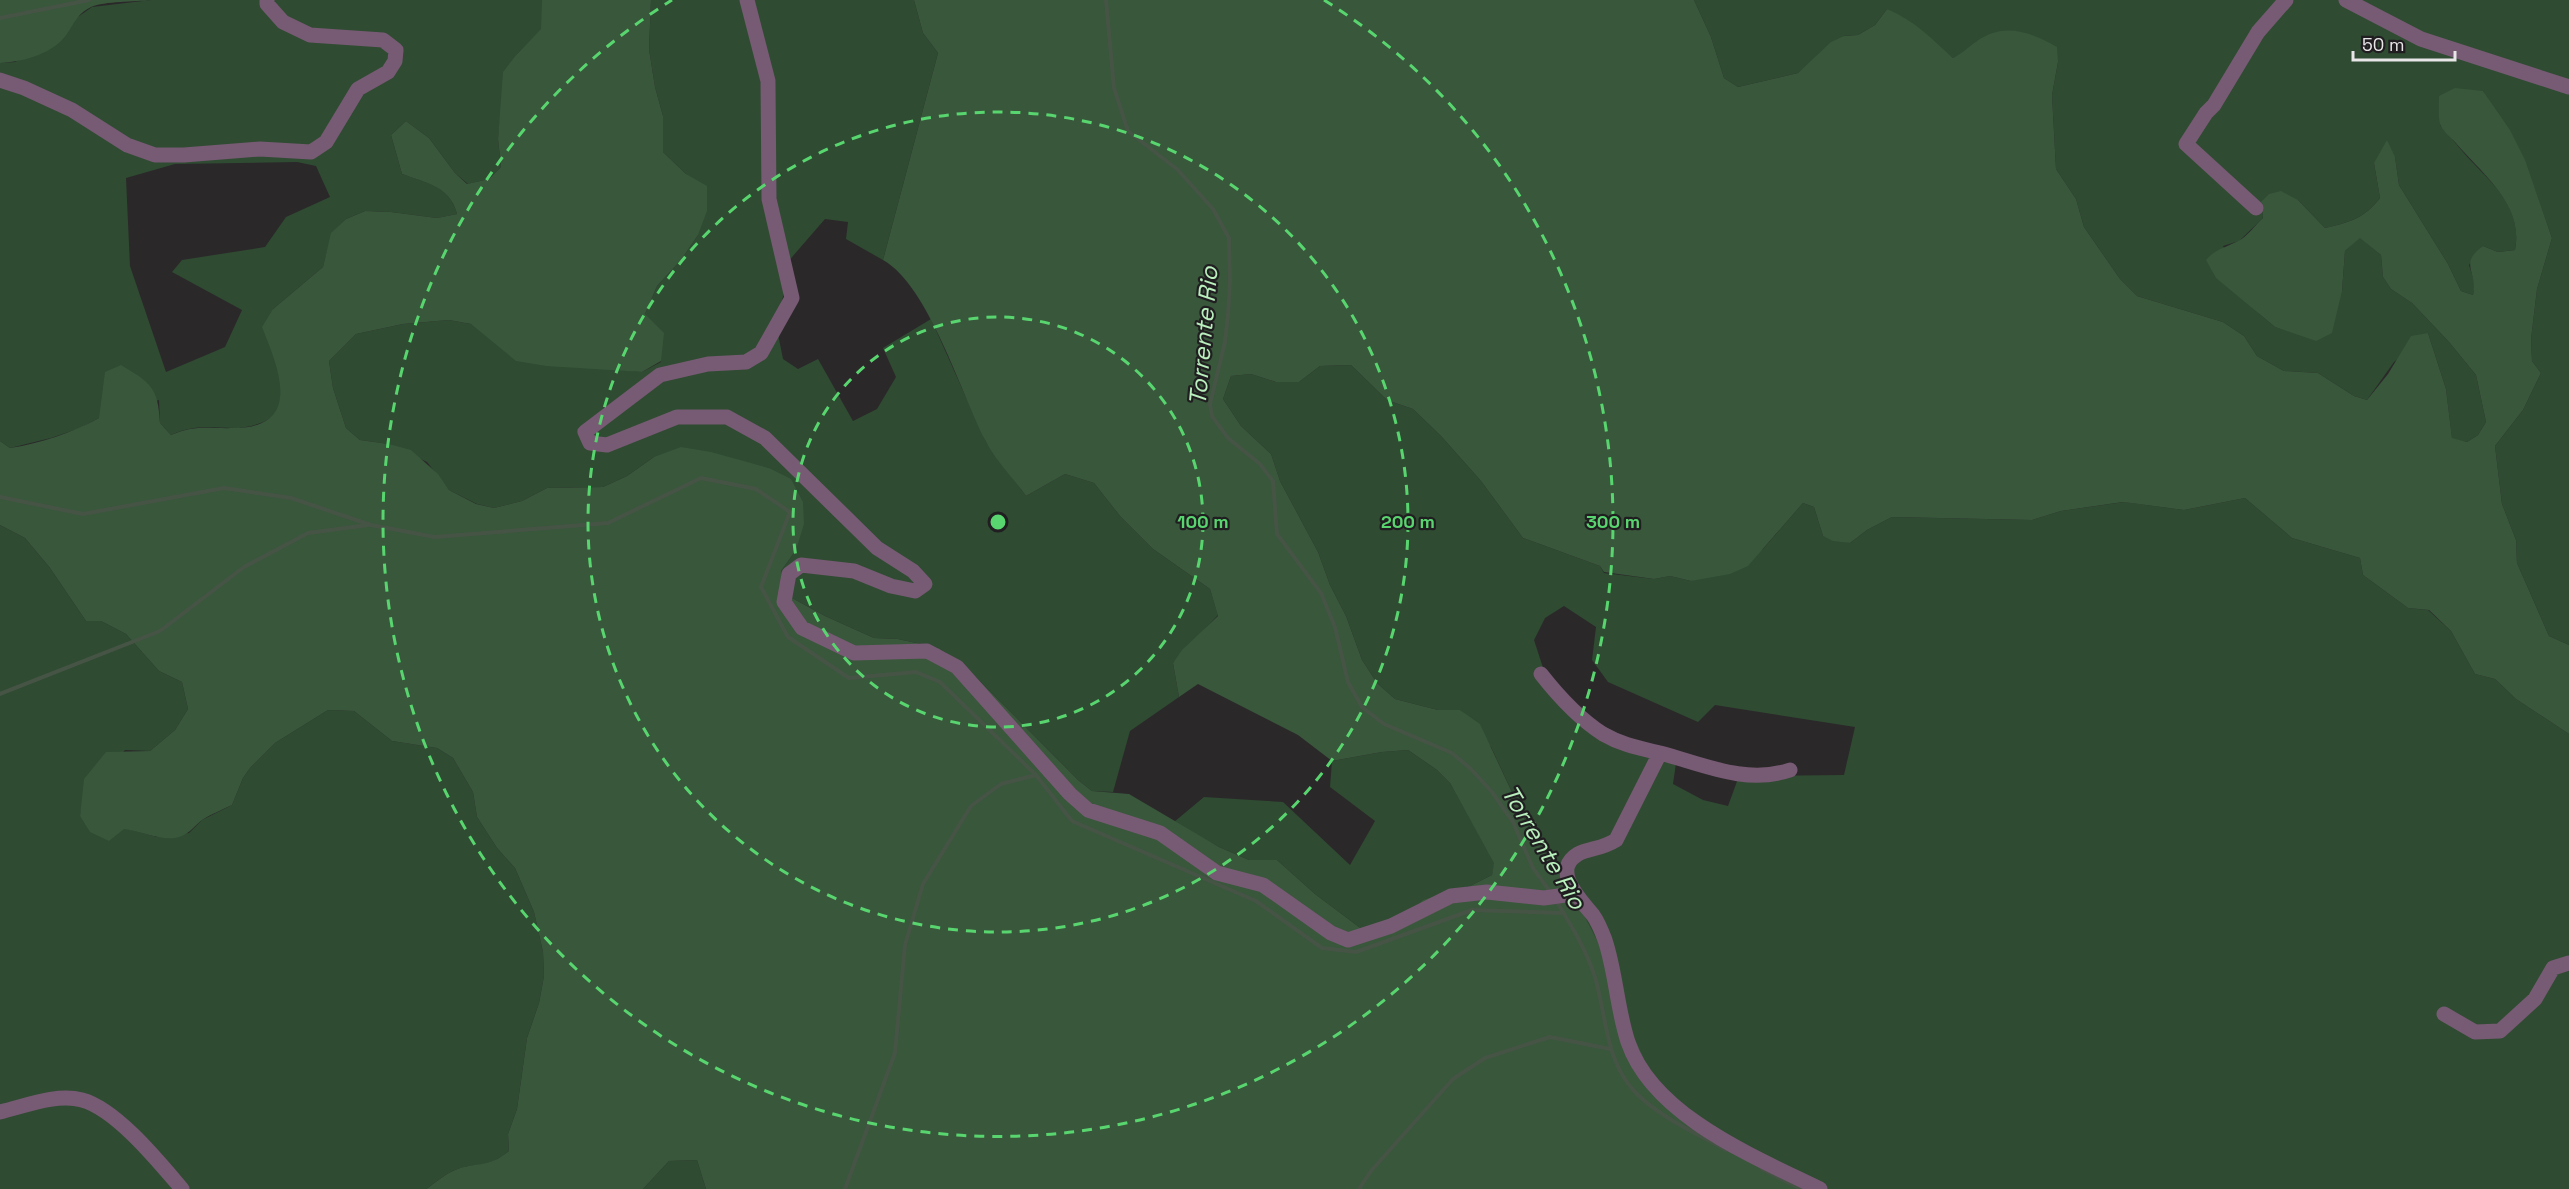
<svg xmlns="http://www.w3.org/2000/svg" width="2569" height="1189" font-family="'Space Grotesk',sans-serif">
  <rect width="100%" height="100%" fill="#2b282a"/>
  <path fill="#2f4b32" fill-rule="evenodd" d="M 151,0 L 542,0 L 542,29 L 517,54 L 501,111 L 498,139 L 501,167 L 489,179 L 468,184 L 455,173 L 429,138 L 406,121 L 391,135 L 402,174 C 427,183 450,186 457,214 L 437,218 L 391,212 L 365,211 L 346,219 L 332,233 L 323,267 L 273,309 C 275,329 285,388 280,405 C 276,422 249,428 234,428 C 208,428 196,424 171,435 L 160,423 L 159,400 L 99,418 L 80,428 L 51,438 L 10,448 L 0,441 L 0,63 L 15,62 L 63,39 L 75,19 L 92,7 ZM 297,162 L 316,166 L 330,197 L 286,217 L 265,247 L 182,260 L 172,272 L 242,310 L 225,347 L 166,372 L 130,266 L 126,178 L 175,164 Z
    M 651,0 L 914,0 L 923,33 L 938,53 L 883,260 L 846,239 L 848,222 L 825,219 L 786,264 L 784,293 L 776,324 L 783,359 L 798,369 L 818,359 L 853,421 L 877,409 L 896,377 L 883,348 L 931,319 L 986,442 L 1026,496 L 1065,474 L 1094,483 L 1120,516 L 1153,549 L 1210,589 L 1218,615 L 1173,663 L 1179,697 L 1130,731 L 1113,792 L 1092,791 L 1078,780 L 971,672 L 939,648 L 898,639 L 874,638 L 825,616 L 781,592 L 781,571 L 796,550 L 769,468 L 711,453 L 654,457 L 627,476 L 603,487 L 547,488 L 522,501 L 494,508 L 477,504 L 449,490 L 427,462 L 389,444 L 360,440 L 346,428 L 333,388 L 329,361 L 356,334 L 403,324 L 449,320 L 471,324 L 575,366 L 642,372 L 661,362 L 645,314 L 657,286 L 681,260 L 698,235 L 686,174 L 663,152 L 663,116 L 655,87 L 649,49 Z
    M 1694,0 L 2569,0 L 2569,645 L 2549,636 L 2517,563 L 2516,540 L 2502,504 L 2495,446 L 2523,410 L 2541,373 L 2532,361 L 2531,339 L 2537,289 L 2552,238 L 2534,187 L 2483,91 L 2440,125 C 2452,138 2462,152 2475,165 C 2499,189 2522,213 2515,250 L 2498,252 L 2483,246 L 2469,265 L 2475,284 L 2473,295 L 2461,291 L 2448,264 L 2399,185 L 2395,157 L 2374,163 L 2380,198 C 2365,218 2348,223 2325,228 L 2298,200 L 2261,202 L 2263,218 L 2239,241 L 2223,246 L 2256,311 L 2275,327 L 2295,333 L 2342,291 L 2345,251 L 2360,237 L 2381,255 L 2383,277 L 2391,289 L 2412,303 L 2449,342 L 2476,375 L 2486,422 L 2478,435 L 2467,442 L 2452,439 L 2446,389 L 2428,333 L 2394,362 L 2367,400 L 2354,396 L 2318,373 L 2284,371 L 2257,356 L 2244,336 L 2223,322 L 2137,296 L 2120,279 L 2084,227 L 2076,199 L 2056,169 L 2052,95 L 2058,62 L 1977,41 L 1966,52 L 1953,58 L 1887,9 L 1875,25 L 1858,35 L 1844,36 L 1798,73 L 1738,87 L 1724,78 L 1711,37 Z
    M 1351,365 L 1387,400 L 1413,409 L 1441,436 L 1481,481 L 1523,538 L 1600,566 L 1604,573 L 1654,579 L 1670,576 L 1691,581 L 1763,549 L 1803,503 L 1814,507 L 1823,536 L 1850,543 L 1867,530 L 1892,517 L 2032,520 L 2061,511 L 2124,502 L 2184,510 L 2245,498 L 2292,538 L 2360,558 L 2363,575 L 2408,608 L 2428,610 L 2451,631 L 2475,674 L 2495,679 L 2516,699 L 2569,734 L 2569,1189 L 1827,1189 L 1713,1129 L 1642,1077 L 1595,938 L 1582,911 L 1546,853 L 1533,837 L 1491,747 L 1460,710 L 1438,710 L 1395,699 L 1377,683 L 1362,660 L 1346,616 L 1330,585 L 1318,552 L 1280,481 L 1271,454 L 1241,426 L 1223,399 L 1231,376 L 1251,374 L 1276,382 L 1299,382 L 1320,366 ZM 1564,606 L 1596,627 L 1592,660 L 1608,682 L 1698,722 L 1715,705 L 1855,727 L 1844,775 L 1739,776 L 1728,806 L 1703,800 L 1673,784 L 1676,763 L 1578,713 L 1548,683 L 1534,640 L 1545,618 Z
    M 0,525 L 25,538 L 50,568 L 86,621 L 101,621 L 126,634 L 159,671 L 182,682 L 188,709 L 175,730 L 150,751 L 125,750 L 83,799 L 80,816 L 157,837 L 189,833 L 202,820 L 232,805 L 243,778 L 250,768 L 275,743 L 328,710 L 354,711 L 392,741 L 437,748 L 453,758 L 473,792 L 477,817 L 497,848 L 515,868 L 534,912 L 543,952 L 544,976 L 539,1003 L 527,1038 L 517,1109 L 508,1134 L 509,1151 C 486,1170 478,1161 455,1170 C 445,1174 435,1183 426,1189 L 0,1189 Z
    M 1408,750 L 1437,770 L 1450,783 L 1495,863 L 1492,875 L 1470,886 L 1445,892 L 1393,929 L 1363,930 L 1315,894 L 1277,860 L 1249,860 L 1219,847 L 1174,822 L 1204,797 L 1283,802 L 1350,865 L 1375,821 L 1330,787 L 1332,761 L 1382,752 Z
    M 697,1160 L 706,1189 L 643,1189 L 669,1161 Z"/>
  <path fill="#38573b" d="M 0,0 L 151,0 C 135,2 105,1 91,7 C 76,14 73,27 64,38 C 49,55 21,62 0,63 Z
    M 542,0 L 651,0 L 649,49 L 655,87 L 663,116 L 663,152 L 686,174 L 707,186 L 707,211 L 698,235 L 681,260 L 657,286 L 645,314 L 664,333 L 661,361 L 642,372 L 546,366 L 516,361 L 471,324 L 449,320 L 403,324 L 356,334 L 329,361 L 333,388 L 346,428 L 360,440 L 389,444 L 411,450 L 438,474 L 449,490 L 476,504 L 494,508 L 522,501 L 547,488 L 603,487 L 627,476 L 654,457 L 681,447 L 711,452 L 769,468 L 791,479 L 803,502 L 804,524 L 796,550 L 781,571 L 781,592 L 825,616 L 874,638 L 898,639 L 939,648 L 971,672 L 1078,780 L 1092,791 L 1129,794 L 1219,847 L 1249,860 L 1277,860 L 1315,894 L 1363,930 L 1393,929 L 1423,900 L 1470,886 L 1492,875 L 1494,863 L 1450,783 L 1437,770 L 1408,750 L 1382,752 L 1332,761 L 1298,735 L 1198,684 L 1179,697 L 1173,663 L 1182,650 L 1218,616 L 1210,589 L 1153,549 L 1120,516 L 1094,483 L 1065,474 L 1026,496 C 1013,478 995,460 985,440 C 961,393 928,285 883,260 L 938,53 L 923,33 L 914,0 L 1694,0 L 1711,37 L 1724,78 L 1738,87 L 1798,73 L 1831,42 L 1844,36 L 1858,35 L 1875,25 L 1887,9 C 1914,20 1932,39 1953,58 C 1963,53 1968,47 1977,41 C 2005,22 2030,32 2057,47 L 2058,62 L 2052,95 L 2056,169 L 2076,199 L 2084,227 L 2120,279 L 2137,296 L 2223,322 L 2244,336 L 2257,356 L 2284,371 L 2318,373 L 2354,396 L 2367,400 L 2388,374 L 2411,336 L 2428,333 L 2446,389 L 2452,438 L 2467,442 L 2478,435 L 2486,422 L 2476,375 L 2449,342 L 2412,303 L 2391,289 L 2383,277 L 2381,255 L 2360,238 L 2345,251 L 2342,291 L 2332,333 L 2316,341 L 2275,327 L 2216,278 L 2206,260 C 2215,249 2225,248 2238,241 C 2247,237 2255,225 2263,218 L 2261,202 L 2269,194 L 2281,191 L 2298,200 L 2325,228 C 2348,223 2365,218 2380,198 L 2374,163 L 2387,140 L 2395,157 L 2399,185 L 2448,264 L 2461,291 L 2473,295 C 2478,271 2458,264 2483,246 L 2498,252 L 2515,250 C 2524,204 2482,174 2455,142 C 2450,137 2442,130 2440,124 C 2438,116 2439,104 2439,96 L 2455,88 L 2483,91 L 2510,130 L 2525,160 L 2552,238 L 2537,289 L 2531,339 L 2532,361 L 2541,373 L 2523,410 L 2495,446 L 2502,504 L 2516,540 L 2517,563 L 2549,636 L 2569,645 L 2569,734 L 2516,699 L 2495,679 L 2475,674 L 2451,631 L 2429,610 L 2408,608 L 2363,575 L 2360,558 L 2292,538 L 2245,498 L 2184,510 L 2123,502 L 2061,511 L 2032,520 L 1892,517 L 1867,530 L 1850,543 L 1833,541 L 1823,536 L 1814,507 L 1803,503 L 1748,566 L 1730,574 L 1691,581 L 1670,576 L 1654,579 L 1604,572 L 1600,566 L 1523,538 L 1481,481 L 1441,436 L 1413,409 L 1387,400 L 1351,365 L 1320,366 L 1299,382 L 1276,382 L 1251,374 L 1231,376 L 1223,399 L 1241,426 L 1271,454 L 1280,481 L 1318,552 L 1330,585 L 1346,616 L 1362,660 L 1377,683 L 1395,699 L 1438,710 L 1460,710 L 1480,724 L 1533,837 L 1546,853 L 1582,911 L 1613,972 L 1618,1002 L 1665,1105 L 1827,1189 L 706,1189 L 697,1160 L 669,1161 L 643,1189 L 426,1189 C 435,1183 445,1174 455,1170 C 477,1161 487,1169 509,1151 L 508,1134 L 517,1109 L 527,1038 L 539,1003 L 544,976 L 543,952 L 534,912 L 515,868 L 497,848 L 477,817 L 473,792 L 453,758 L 437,748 L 392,741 L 354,711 L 328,710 L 275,743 L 250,768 L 243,778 L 232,805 C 222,810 211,814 202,820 C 193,827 188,836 175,838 C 158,840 140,831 124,829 L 109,841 L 90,832 L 80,816 L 84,779 L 106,752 L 150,751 L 175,730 L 188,709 L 182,682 L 159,671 L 126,634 L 101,621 L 86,621 L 50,568 L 25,538 L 0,525 L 0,441 L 10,448 C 42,443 71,433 99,418 L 105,372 L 121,365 C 151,383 158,387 160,423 L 171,435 C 197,424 208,429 235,428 C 304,427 278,367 262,327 L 273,309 L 323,267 L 331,233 L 346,219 L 365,211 L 391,212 L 437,218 L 457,214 C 450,186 426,183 402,174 L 391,135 L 406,121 L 429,138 L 455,173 L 467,184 L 489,179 L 501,167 L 498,139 L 503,72 L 517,54 L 541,29 Z"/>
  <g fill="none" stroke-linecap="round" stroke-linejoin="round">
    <path stroke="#465446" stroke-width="4" d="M 1106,0 L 1114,88 L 1128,131 L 1178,170 L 1213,209 L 1229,238 L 1230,281 L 1228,315 L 1225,342 L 1210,404 L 1212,416 L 1228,438 L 1260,464 L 1273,481 L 1277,534 L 1321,593 L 1335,627 L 1348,682 L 1362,707 L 1384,724 L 1452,753 L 1471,769 L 1492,792 L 1513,822 L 1533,868 L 1551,893
      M 0,18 L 89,0
      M 0,497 L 83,514 L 224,488 L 291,498 L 371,525 L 435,537 L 608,523 L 701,478 L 756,489 L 790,512 L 761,587 L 788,637 L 849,678 L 916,672 L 940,682 L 1036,775 L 1072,821 L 1256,901 L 1322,948 L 1356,952 L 1472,910 L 1564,913
      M 0,694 L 160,631 L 244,567 L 308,533 L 368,525
      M 1555,899 C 1571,925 1586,949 1595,977 C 1607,1018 1605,1061 1636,1093 C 1661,1118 1696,1133 1726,1150
      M 1762,1169 L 1801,1189
      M 845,1189 L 895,1053 L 905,945 L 923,884 L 971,806 L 1001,784 L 1036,775
      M 1359,1189 L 1371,1171 L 1453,1079 L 1485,1058 L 1550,1037 L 1610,1049"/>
    <path stroke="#775a73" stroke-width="15" d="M 747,0 L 768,81 L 769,199 L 792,298 L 761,353 L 746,362 L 708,364 L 660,375 L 585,432 L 590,443 L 607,445 L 677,417 L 727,417 L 765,438 L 877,548 L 913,571 L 925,584 L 915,591 L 891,586 L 854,571 L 801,565 L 789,574 L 784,602 L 802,628 L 854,653 L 927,651 L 957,667 L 1070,794 L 1088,810 L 1160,833 L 1217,873 L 1263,885 L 1331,933 L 1348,940 L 1391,926 L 1451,896 L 1487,892 L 1544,898 L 1573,894
      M 0,80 L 24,88 L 72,110 L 127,145 L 155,155 L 184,155 L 260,149 L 311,152 L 326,142 L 358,89 L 388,72 L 395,61 L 396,50 L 383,40 L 310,35 L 283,22 L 267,4 L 267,0
      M 2256,208 L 2186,144 L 2206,113 L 2214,105 L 2258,32 L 2286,0
      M 1541,674 C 1559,697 1578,718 1603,734 C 1622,745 1639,748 1660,753 C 1702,764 1746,785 1790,770
      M 1660,753 L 1616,840 C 1602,849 1590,848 1578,854 C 1550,871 1582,901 1593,915 C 1598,922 1602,932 1605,940 C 1616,973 1617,1009 1628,1042 C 1653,1116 1755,1157 1820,1189
      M 2444,1014 L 2475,1032 L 2500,1031 L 2535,999 L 2553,968 L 2569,963
      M 0,1112 C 25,1106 57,1093 82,1100 C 116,1109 159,1162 182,1189"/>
    <path stroke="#775a73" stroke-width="15" d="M 2346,0 L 2421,39 L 2569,87"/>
  </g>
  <g fill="none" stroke="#59d56f" stroke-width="3" stroke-dasharray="10 8">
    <circle cx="998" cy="522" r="205"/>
    <circle cx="998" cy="522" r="410"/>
    <path d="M1324 0A615 615 0 1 1 672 0"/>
  </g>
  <g text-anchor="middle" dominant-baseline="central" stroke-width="4.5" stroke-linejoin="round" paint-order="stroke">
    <g font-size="24" font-style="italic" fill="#b8efbc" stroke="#211e21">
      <text transform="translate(1203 336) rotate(-85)">Torrente Rio</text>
      <text transform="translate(1544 847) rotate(59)">Torrente Rio</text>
    </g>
  </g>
  <circle cx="998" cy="522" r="9" fill="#59d56f" stroke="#211e21" stroke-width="3"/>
  <g font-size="18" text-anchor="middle" font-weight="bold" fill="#59d56f" stroke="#211e21" stroke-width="4.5" stroke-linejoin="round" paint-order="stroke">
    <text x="1203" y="528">100 m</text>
    <text x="1408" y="528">200 m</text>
    <text x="1613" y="528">300 m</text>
  </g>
  <path d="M2353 51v9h102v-9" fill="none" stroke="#e8e6e7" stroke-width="3"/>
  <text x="2362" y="51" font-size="18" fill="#e8e6e7" stroke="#211e21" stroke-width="4.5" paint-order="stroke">50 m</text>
</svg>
